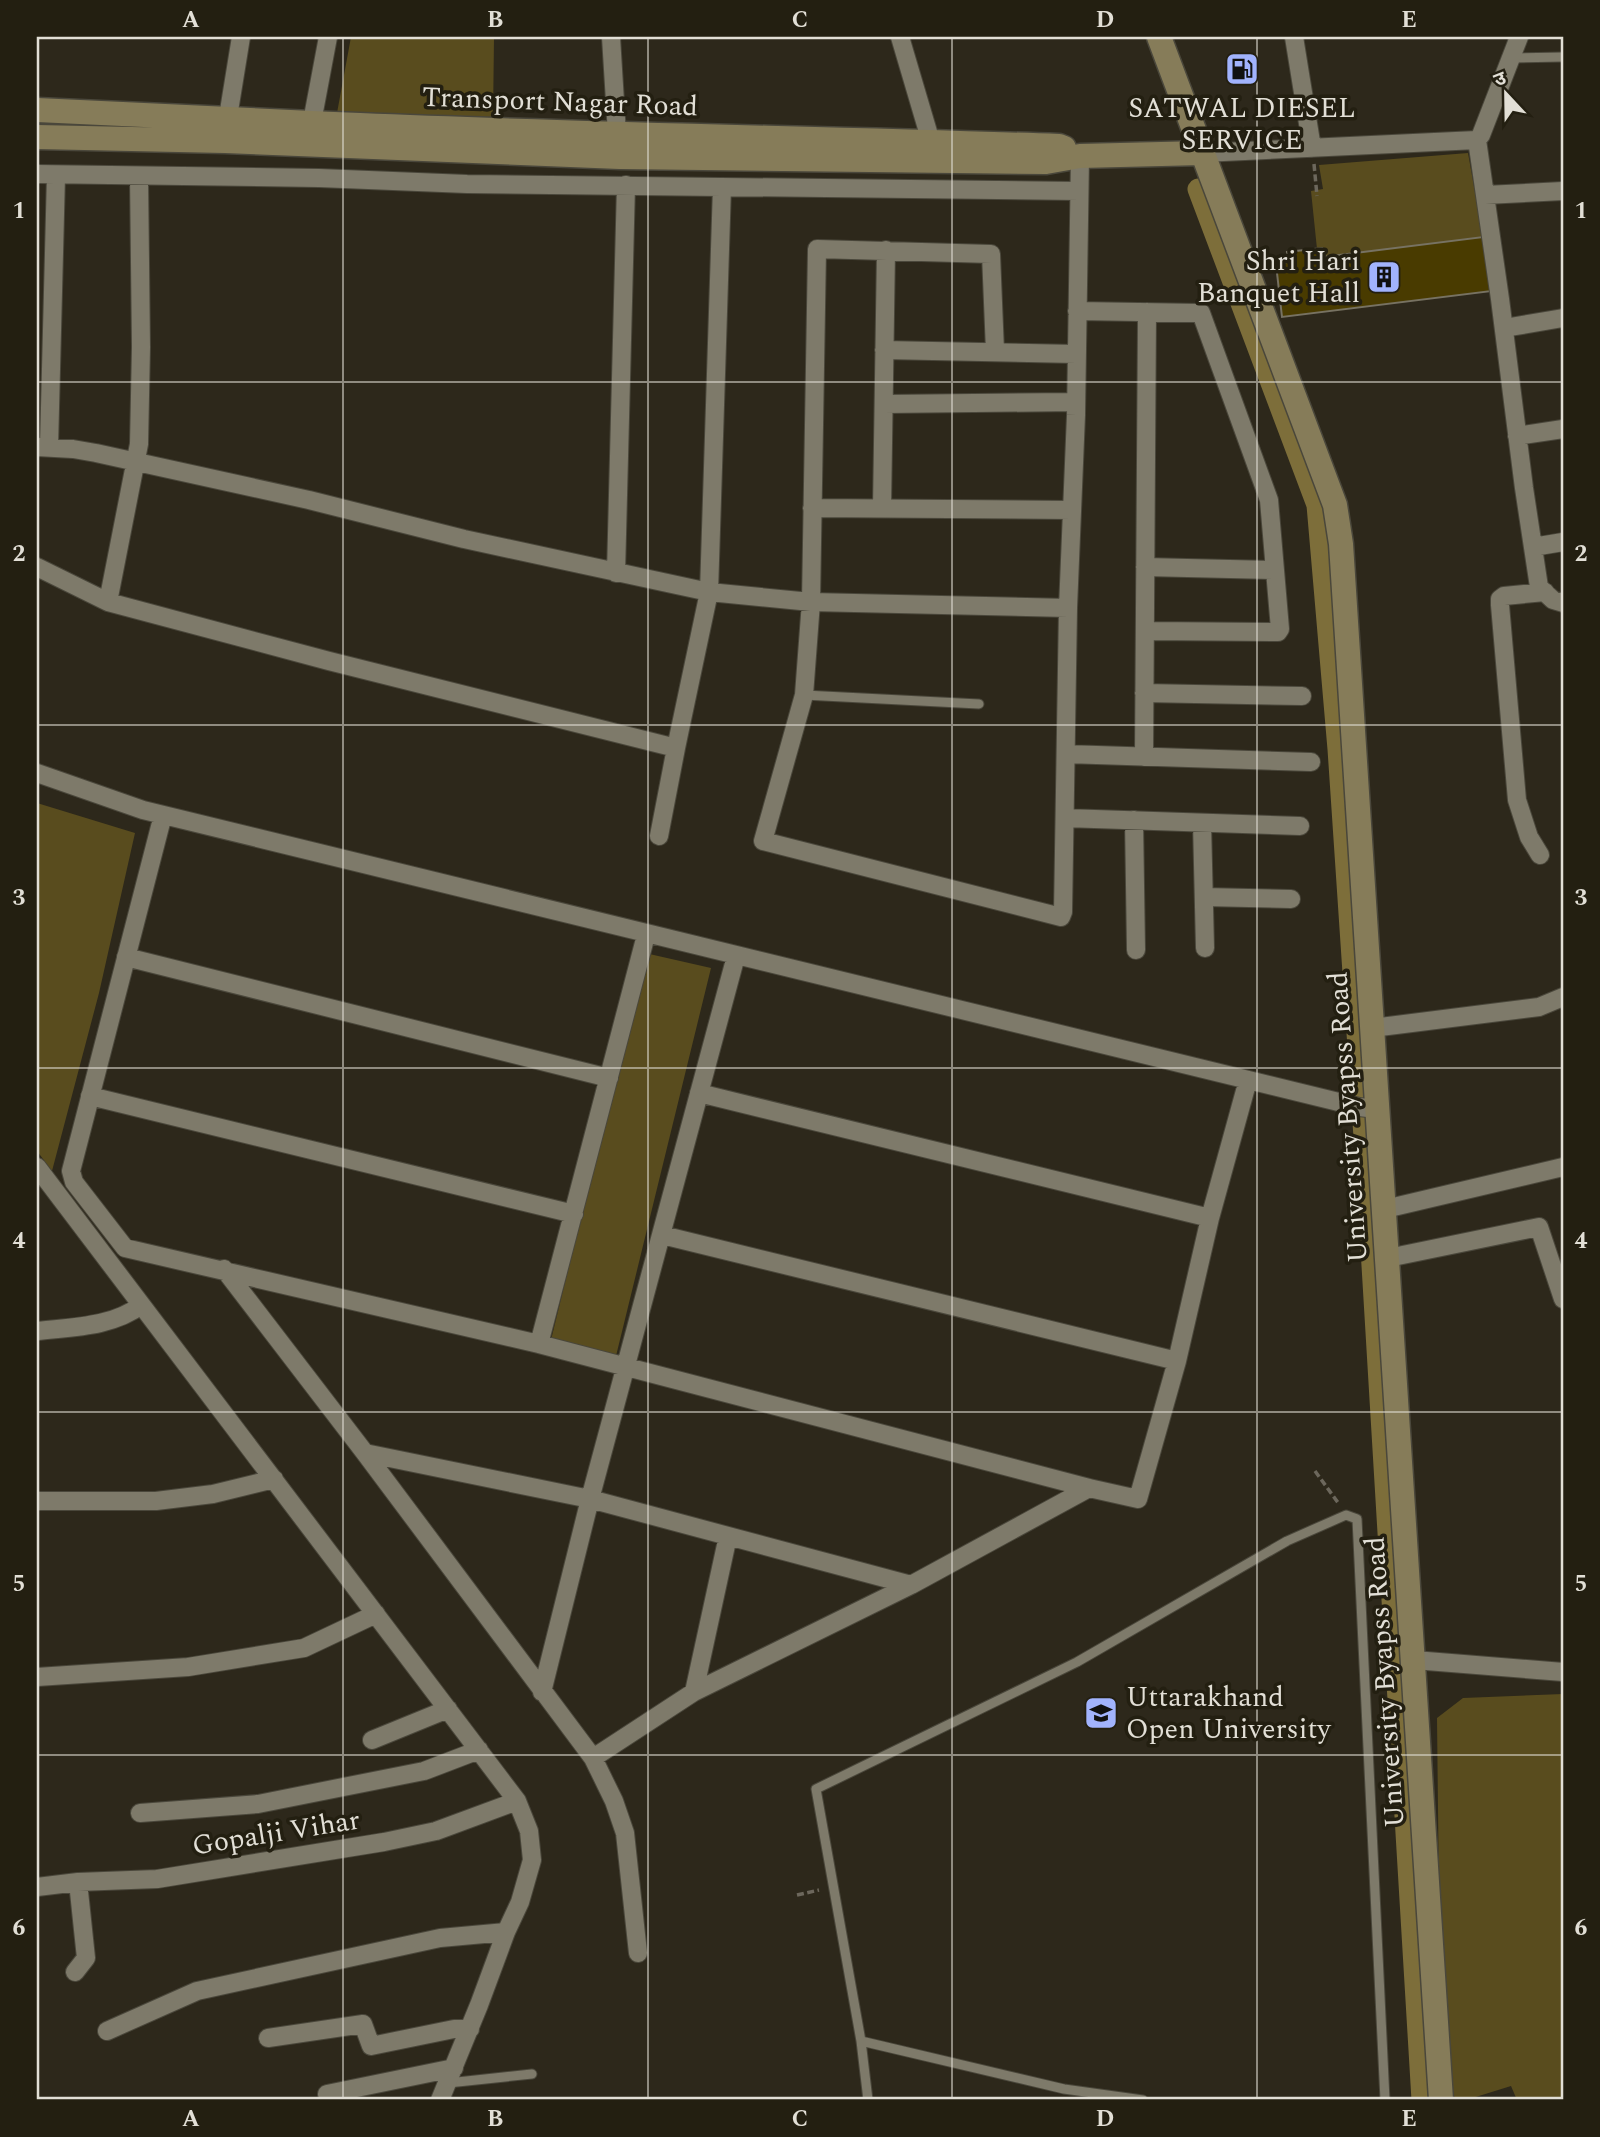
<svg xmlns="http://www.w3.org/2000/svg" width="1600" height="2137" font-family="Spectral,'Noto Sans Devanagari',serif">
  <rect width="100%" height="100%" fill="#2d281b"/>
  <path fill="#594c1e" d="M 351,37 L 494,37 L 493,119 L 337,113 Z
    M 1468,153 L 1483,237 L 1323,257 L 1317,249 L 1311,191 L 1323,189 L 1319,165 Z
    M 37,803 L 135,833 L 99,993 L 52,1171 L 37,1151 Z
    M 645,953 L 711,968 L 616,1356 L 551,1340 Z
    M 1563,1694 L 1563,2100 L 1517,2100 L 1511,2086 L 1466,2100 L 1457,2100 L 1441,2080 L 1437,1718 L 1463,1698 Z"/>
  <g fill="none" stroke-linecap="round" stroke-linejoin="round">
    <path stroke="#7d6e3a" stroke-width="21" d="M 1198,189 L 1317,505 L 1338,749 L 1367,1182 L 1422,2100"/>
  </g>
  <path fill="#493b00" stroke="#777262" stroke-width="2" d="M 1483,237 L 1492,291 L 1282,317 L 1276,264 L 1288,262 L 1287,252 L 1322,248 L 1323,257 Z"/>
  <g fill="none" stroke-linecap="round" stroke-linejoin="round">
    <defs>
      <path id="lane" d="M 1511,58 L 1563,57
        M 804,695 L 979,704
        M 861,2041 L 1064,2089 L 1143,2100
        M 448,2083 L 532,2074
        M 868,2100 L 861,2041 L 816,1789 L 1077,1662 L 1287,1541 L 1346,1515 L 1357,1519 L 1385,2100"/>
      <path id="street" d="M 611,37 L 617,134
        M 900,37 L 931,142
        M 1294,37 L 1312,148
        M 1519,37 L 1481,135 L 1477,140 L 1500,299 L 1524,488 L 1539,587 L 1553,600 L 1563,603
        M 228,117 L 241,37
        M 312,122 L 328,37
        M 1202,153 L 1477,140
        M 37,174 L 319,178 L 467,184 L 1079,191
        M 1485,195 L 1563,191
        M 1077,311 L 1201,313 L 1269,500 L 1280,629 L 1278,632 L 1145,631
        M 1504,328 L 1563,318
        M 884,350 L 1076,354
        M 995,351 L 991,254 L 817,249 L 811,602 L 804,695 L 763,841 L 1061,917 L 1063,912 L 1068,608
        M 884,404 L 1076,402
        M 1517,436 L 1563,429
        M 37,447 L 73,449 L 96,453 L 309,500 L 464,539 L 709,592 L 811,602 L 1068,608 L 1076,415 L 1080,156
        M 49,447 L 56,175
        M 812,508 L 1072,510
        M 882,508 L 886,250
        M 1533,547 L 1563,542
        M 37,567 L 108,602 L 329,661 L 676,748 L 709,592 L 722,187
        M 1145,567 L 1275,570
        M 616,573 L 626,185
        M 108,602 L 139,444 L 141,347 L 139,177
        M 1144,693 L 1302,696
        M 1066,754 L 1311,762
        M 1144,757 L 1147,312
        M 37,773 L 143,810 L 1359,1107 L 1377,1109
        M 163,815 L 71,1171 L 74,1182 L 125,1248 L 539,1344 L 1089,1488 L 1138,1499 L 1177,1361 L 1210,1218 L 1248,1080
        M 1065,818 L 1300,826
        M 1134,820 L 1136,950
        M 1202,823 L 1205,948
        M 659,836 L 676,748
        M 1540,855 L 1529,837 L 1517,800 L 1500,605 L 1500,599 L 1504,596 L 1545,592
        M 1204,897 L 1291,899
        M 126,957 L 609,1078
        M 1372,1028 L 1539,1007 L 1563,997
        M 699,1093 L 1210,1218
        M 90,1096 L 574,1214
        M 37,1167 L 517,1801 L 529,1831 L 532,1860 L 520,1902 L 506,1932 L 479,2005 L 440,2100
        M 1385,1209 L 1563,1167
        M 662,1235 L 1177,1361
        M 1388,1258 L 1539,1227 L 1563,1299
        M 224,1269 L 365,1453 L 593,1758 L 614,1801 L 625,1833 L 638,1953
        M 37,1331 C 71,1327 113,1327 141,1305
        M 539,1344 L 646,935
        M 365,1453 L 590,1499 L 911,1585
        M 37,1501 L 156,1501 L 213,1494 L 274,1479
        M 1414,1660 L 1563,1672
        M 37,1677 L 188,1667 L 304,1648 L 376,1614
        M 542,1692 L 590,1499 L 736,956
        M 694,1692 L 728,1536
        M 372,1740 L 448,1709
        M 593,1758 L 694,1692 L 911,1585 L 1089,1488
        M 140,1813 L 258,1804 L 424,1771 L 479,1750
        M 37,1887 L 78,1882 L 157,1879 L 384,1842 L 436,1831 L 517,1801
        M 75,1972 L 86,1958 L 78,1882
        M 107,2031 L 197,1991 L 440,1938 L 506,1932
        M 268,2038 L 363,2024 L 371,2046 L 454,2029 L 470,2029
        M 327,2094 L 454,2068"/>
      <path id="secondary" d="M 1159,37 L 1335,505 L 1341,544 L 1441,2100
        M 37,110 C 144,114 252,121 360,125 C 593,135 826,138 1059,146 L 1064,148
        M 37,137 L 225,141 L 620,157 L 1046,162 L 1080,156 L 1202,153"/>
    </defs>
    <use href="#lane" stroke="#4a473b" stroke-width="11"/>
    <use href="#street" stroke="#4a473b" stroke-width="20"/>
    <use href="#secondary" stroke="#4a473b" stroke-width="27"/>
    <path stroke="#6c675c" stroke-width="3.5" stroke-dasharray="7 3.5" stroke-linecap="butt" d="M 1314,164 L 1317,196
      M 1315,1471 L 1339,1504
      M 797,1895 L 819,1890"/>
    <use href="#lane" stroke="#7e7a6a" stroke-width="9"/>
    <use href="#street" stroke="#7e7a6a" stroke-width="18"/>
    <use href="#secondary" stroke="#867c59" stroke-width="24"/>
  </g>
  <path fill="none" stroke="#e2dfd6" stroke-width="2" stroke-opacity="0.55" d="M 343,37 L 343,2100M 648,37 L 648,2100M 952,37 L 952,2100M 1257,37 L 1257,2100M 37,382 L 1563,382M 37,725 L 1563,725M 37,1068 L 1563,1068M 37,1412 L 1563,1412M 37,1755 L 1563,1755"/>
  <defs>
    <symbol id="fuel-square" viewBox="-11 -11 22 22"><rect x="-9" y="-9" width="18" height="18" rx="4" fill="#a1b3fd" stroke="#231f11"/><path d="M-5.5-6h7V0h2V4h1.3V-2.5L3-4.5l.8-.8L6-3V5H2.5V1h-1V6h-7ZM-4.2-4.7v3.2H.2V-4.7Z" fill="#111"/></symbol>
    <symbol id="building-square" viewBox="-11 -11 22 22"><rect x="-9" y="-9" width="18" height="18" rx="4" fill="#a1b3fd" stroke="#231f11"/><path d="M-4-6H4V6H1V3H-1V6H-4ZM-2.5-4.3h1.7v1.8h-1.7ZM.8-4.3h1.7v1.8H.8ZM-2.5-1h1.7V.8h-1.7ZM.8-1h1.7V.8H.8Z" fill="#111"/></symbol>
    <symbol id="university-square" viewBox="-11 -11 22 22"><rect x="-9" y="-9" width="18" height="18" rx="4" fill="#a1b3fd" stroke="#231f11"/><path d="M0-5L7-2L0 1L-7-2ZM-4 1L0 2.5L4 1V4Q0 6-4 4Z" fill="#111"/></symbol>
  </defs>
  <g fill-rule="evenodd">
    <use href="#fuel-square" x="1223" y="50" width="38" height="38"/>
    <use href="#building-square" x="1365" y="258" width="38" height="38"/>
    <use href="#university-square" x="1082" y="1694" width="38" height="38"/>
  </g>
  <g text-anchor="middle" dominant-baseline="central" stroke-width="7" stroke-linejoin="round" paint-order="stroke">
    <g font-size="28" fill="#e2dfd6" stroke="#231f11">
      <text transform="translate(560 102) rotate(2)">Transport Nagar Road</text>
      <text transform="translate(1348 1117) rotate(-94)">University Byapss Road</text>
      <text transform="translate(1385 1682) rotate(-94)">University Byapss Road</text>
      <text transform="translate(276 1833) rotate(-9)">Gopalji Vihar</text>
    </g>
    <g font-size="28" fill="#e2dfd6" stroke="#231f11">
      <text x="1242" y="108">SATWAL DIESEL<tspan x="1242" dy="32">SERVICE</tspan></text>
      <text x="1360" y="261" text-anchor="end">Shri Hari<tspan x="1360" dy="32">Banquet Hall</tspan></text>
      <text x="1126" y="1697" text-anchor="start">Uttarakhand<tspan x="1126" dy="32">Open University</tspan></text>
    </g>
  </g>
  <rect width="1600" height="2137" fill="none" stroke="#231f11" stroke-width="77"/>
  <g transform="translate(1506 94) rotate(338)" stroke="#231f11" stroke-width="5" paint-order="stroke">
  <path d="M0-5L12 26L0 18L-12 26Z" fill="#e2dfd6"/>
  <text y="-10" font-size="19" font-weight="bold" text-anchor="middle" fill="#e2dfd6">उ</text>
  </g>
  <rect x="38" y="38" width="1524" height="2060" fill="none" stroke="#e2dfd6" stroke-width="2.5"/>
  <g font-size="23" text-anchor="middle" font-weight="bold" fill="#e2dfd6">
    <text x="191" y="27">A</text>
    <text x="495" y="27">B</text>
    <text x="800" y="27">C</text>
    <text x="1105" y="27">D</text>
    <text x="1409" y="27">E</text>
    <text x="19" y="218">1</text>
    <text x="1581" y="218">1</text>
    <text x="19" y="561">2</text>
    <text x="1581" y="561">2</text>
    <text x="19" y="905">3</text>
    <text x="1581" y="905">3</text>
    <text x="19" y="1248">4</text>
    <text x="1581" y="1248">4</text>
    <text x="19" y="1591">5</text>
    <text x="1581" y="1591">5</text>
    <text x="19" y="1935">6</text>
    <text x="1581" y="1935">6</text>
    <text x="191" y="2126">A</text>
    <text x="495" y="2126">B</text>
    <text x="800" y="2126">C</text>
    <text x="1105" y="2126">D</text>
    <text x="1409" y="2126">E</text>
  </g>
</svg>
